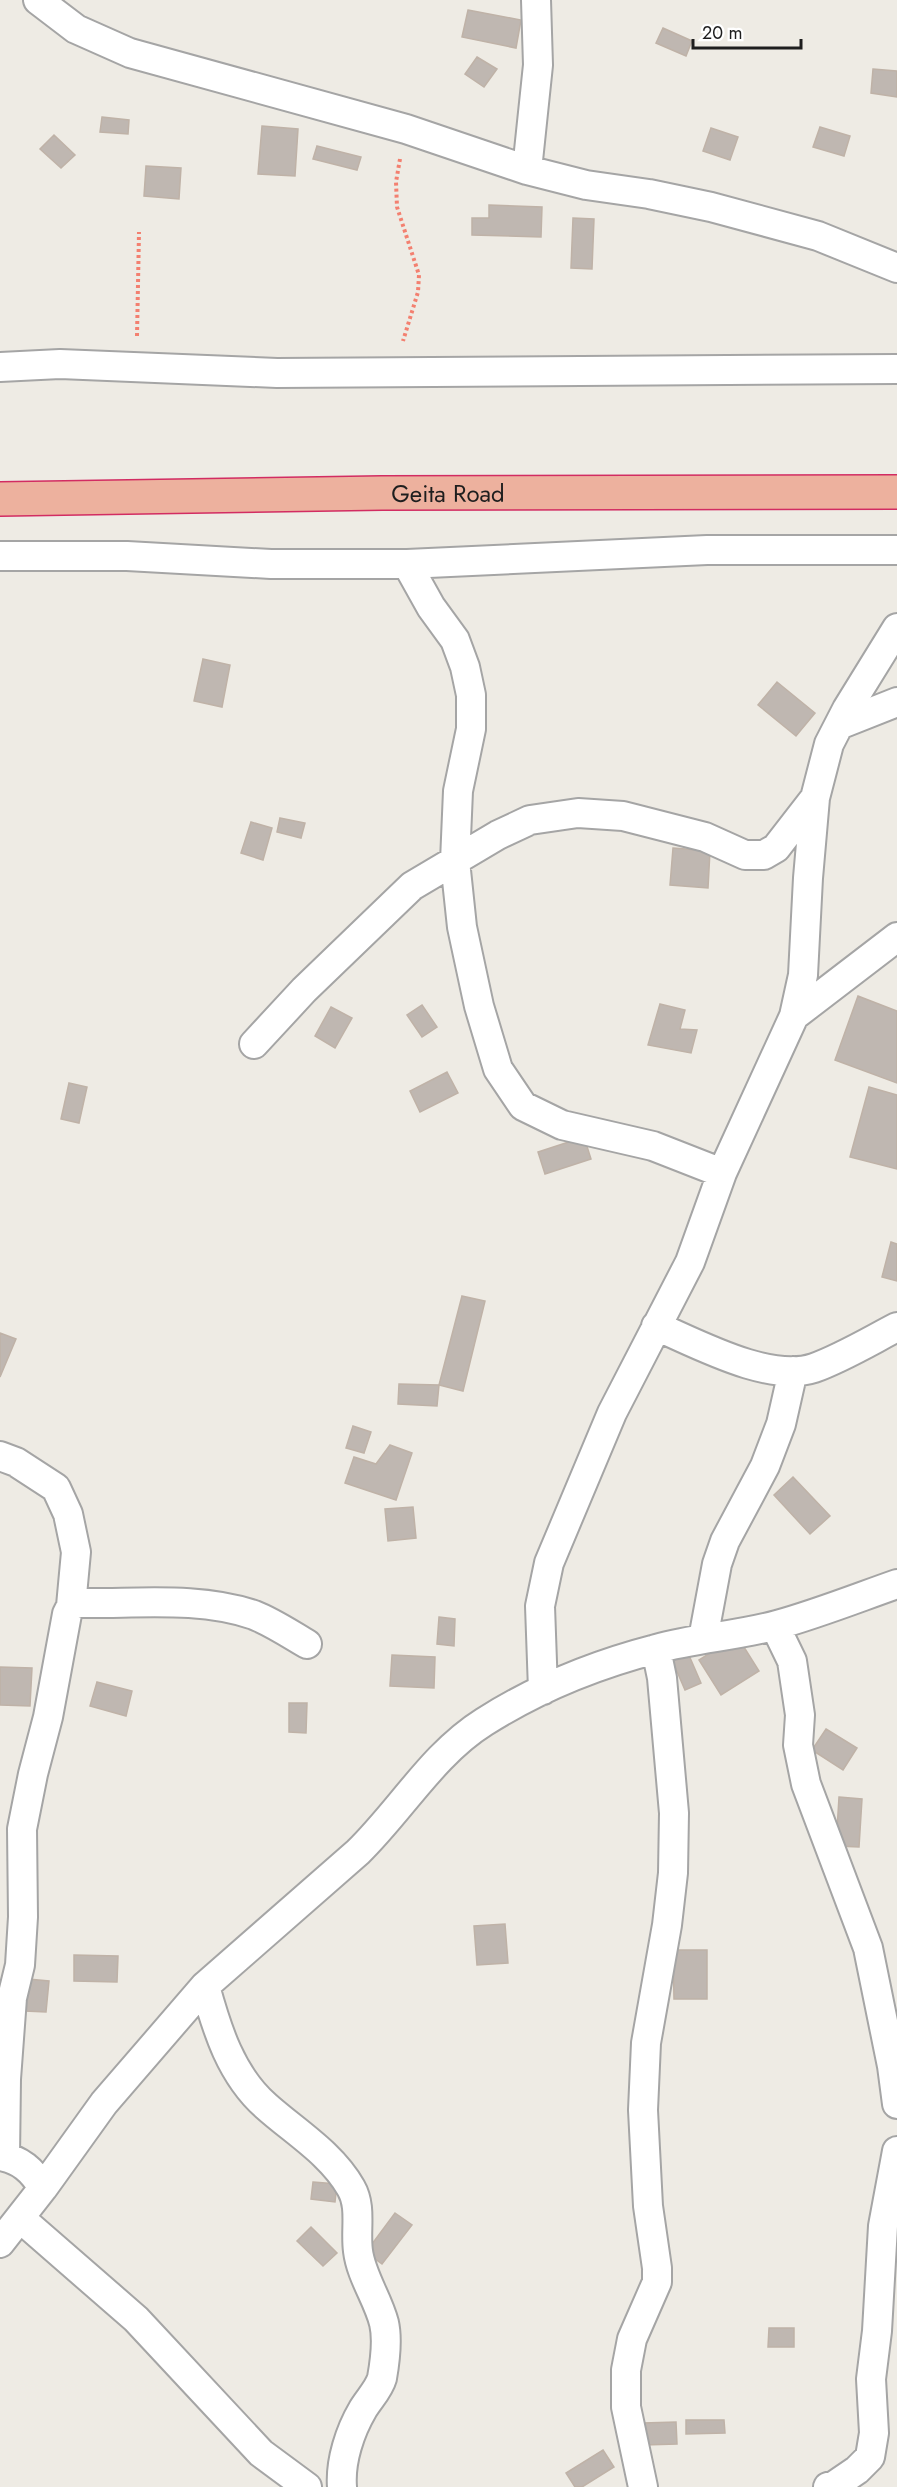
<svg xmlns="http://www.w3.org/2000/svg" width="897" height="2487" font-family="Jost,sans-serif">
  <rect width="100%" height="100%" fill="#eeebe4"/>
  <path fill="#bfb7b1" stroke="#bfb2a7" stroke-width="1.5" d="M 468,10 L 521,20 L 516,48 L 462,37 Z
    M 663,28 L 692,41 L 686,56 L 656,43 Z
    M 477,57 L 497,69 L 484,87 L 465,74 Z
    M 873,69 L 897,71 L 897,97 L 871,93 Z
    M 102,117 L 129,120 L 128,134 L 100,132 Z
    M 262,126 L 298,129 L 295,176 L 258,174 Z
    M 820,127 L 850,136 L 844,156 L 813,147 Z
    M 711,128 L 738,137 L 730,160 L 703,151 Z
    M 54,135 L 75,155 L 61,168 L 40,149 Z
    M 317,146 L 361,157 L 357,170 L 313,159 Z
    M 146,166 L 181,168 L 179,199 L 144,196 Z
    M 489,205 L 542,207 L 541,237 L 472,235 L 472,218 L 489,218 Z
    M 573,218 L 594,219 L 592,269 L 571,268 Z
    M 203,659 L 230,665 L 222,707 L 194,701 Z
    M 777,682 L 815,713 L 796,736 L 758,705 Z
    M 280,818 L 305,823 L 301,838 L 277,832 Z
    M 251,822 L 272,828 L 263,860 L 241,853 Z
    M 673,848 L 710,851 L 708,888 L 670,885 Z
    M 858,996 L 897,1011 L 897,1083 L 835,1060 Z
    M 660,1004 L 685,1010 L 680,1029 L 697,1030 L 691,1053 L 648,1045 Z
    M 422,1005 L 437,1027 L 422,1037 L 407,1015 Z
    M 331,1007 L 352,1018 L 335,1048 L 315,1036 Z
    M 447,1072 L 458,1093 L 420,1112 L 410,1091 Z
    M 69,1083 L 87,1087 L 79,1123 L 61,1119 Z
    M 869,1087 L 897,1095 L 897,1169 L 850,1157 Z
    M 584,1137 L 591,1159 L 545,1174 L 538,1152 Z
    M 891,1242 L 897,1244 L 897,1281 L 882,1277 Z
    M 462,1296 L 485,1301 L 463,1391 L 439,1385 Z
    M 0,1333 L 16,1339 L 0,1377 Z
    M 399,1384 L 439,1385 L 437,1406 L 398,1404 Z
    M 353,1426 L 371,1432 L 364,1453 L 346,1448 Z
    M 390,1445 L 412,1453 L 396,1500 L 345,1483 L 354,1457 L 376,1464 Z
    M 793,1477 L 830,1516 L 810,1534 L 774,1495 Z
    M 413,1507 L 416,1538 L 388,1541 L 385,1509 Z
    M 439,1617 L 455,1619 L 454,1646 L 437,1644 Z
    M 737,1636 L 759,1671 L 721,1695 L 699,1660 Z
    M 688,1653 L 701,1683 L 685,1690 L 672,1660 Z
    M 392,1655 L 435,1657 L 434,1688 L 390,1686 Z
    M 0,1667 L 32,1668 L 30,1706 L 0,1705 Z
    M 97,1682 L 132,1691 L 126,1716 L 90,1706 Z
    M 289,1703 L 307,1703 L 306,1733 L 289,1732 Z
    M 826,1729 L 857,1748 L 843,1770 L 812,1750 Z
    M 839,1797 L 862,1799 L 859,1847 L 836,1846 Z
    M 505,1924 L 508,1963 L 477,1965 L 474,1926 Z
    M 673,1950 L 707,1950 L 707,1999 L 674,1999 Z
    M 74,1955 L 118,1956 L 117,1982 L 74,1981 Z
    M 28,1979 L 49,1981 L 46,2012 L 25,2011 Z
    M 313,2182 L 337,2184 L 335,2202 L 311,2199 Z
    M 395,2213 L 412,2225 L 382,2264 L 366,2252 Z
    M 311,2227 L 337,2253 L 323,2266 L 297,2241 Z
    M 769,2328 L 794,2328 L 794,2347 L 768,2347 Z
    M 686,2420 L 724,2420 L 725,2433 L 686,2434 Z
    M 676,2422 L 677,2444 L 644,2445 L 643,2423 Z
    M 603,2450 L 614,2467 L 582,2487 L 575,2487 L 566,2473 Z"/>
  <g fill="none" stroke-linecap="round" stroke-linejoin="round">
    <defs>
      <path id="minor" d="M 38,0 L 76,29 L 130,53 L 406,129 L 527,170 L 586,185 L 649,194 L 711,207 L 818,236 L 897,268
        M 527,170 L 538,65 L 536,0
        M 0,367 L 60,364 L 277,373 L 897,369
        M 0,556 L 127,556 L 271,564 L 407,564 L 707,550 L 897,550
        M 407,564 L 431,607 L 455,640 L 465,667 L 471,695 L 471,729 L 458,791 L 455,861 L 462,927 L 479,1006 L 498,1069 L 523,1106 L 562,1125 L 653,1146 L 722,1173
        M 839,725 L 897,702
        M 794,1016 L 897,937
        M 254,1044 L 304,990 L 412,886 L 498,835 L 530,820 L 578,813 L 623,816 L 705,837 L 745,855 L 764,855 L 776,848 L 814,799
        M 656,1326 C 698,1344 769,1383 814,1368 C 842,1358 870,1341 897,1327
        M 0,1456 L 16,1462 L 56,1488 L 68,1514 L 76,1552 L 71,1606
        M 775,1626 L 792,1661 L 800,1715 L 798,1745 L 806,1784 L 868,1948 L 892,2066 L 897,2104
        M 703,1639 L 717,1564 L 725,1541 L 765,1466 L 781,1424 L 793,1371
        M 543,1690 L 540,1606 L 549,1563 L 612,1413 L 690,1262 L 722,1173 L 794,1016 L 803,975 L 808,878 L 815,798 L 829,744 L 847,709 L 897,628
        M 205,1986 C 217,2030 231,2075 266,2106 C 295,2132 331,2153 351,2188 C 362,2207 355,2230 358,2251 C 361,2276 378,2299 384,2323 C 388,2340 385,2361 382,2378 C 379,2389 369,2399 363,2409 C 350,2431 340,2461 342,2487
        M 0,2156 C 21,2160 32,2170 43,2188
        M 5,2157 L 6,2079 L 12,1998 L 20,1965 L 23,1917 L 22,1829 L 33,1774 L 48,1717 L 67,1614 L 71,1606 L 79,1603 C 136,1604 199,1596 254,1615 C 272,1622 290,1634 307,1644
        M 20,2218 L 136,2319 L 261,2453 L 307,2487
        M 0,2243 L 43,2188 L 104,2103 L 205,1986 L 358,1852 C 401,1810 433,1754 484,1722 C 536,1689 598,1664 656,1649 C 695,1638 737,1636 777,1625 C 817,1614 857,1598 897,1584
        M 643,2487 L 626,2407 L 626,2370 L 632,2339 L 657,2282 L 657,2268 L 648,2206 L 643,2110 L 646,2043 L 667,1925 L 673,1873 L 674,1813 L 662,1678 L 656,1649
        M 828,2487 L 835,2485 L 857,2470 L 870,2457 L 874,2433 L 871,2379 L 877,2331 L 883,2226 L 897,2151"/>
      <g id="trunk">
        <path id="s1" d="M 0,499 L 382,493 L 897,492"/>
      </g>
    </defs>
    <use href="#minor" stroke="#a5a5a5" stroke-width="32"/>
    <use href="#trunk" stroke="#d22c62" stroke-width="36"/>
    <path stroke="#f38070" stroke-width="4" stroke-dasharray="3 3" stroke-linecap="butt" d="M 400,159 L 396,182 L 397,207 L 419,275 L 418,292 L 403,341
      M 137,336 L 139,232"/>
    <use href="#minor" stroke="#fff" stroke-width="28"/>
    <use href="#trunk" stroke="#edb19e" stroke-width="33"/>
  </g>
  <g text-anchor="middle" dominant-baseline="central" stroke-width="4.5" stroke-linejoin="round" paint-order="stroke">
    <g font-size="24" fill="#1e1e1e" stroke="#fff">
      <text stroke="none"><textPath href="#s1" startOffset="448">Geita Road</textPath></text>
    </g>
  </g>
  <path d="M693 39v9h108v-9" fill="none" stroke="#1e1e1e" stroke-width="3"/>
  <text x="702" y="39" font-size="18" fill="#1e1e1e" stroke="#ffffff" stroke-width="4.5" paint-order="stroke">20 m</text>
</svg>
